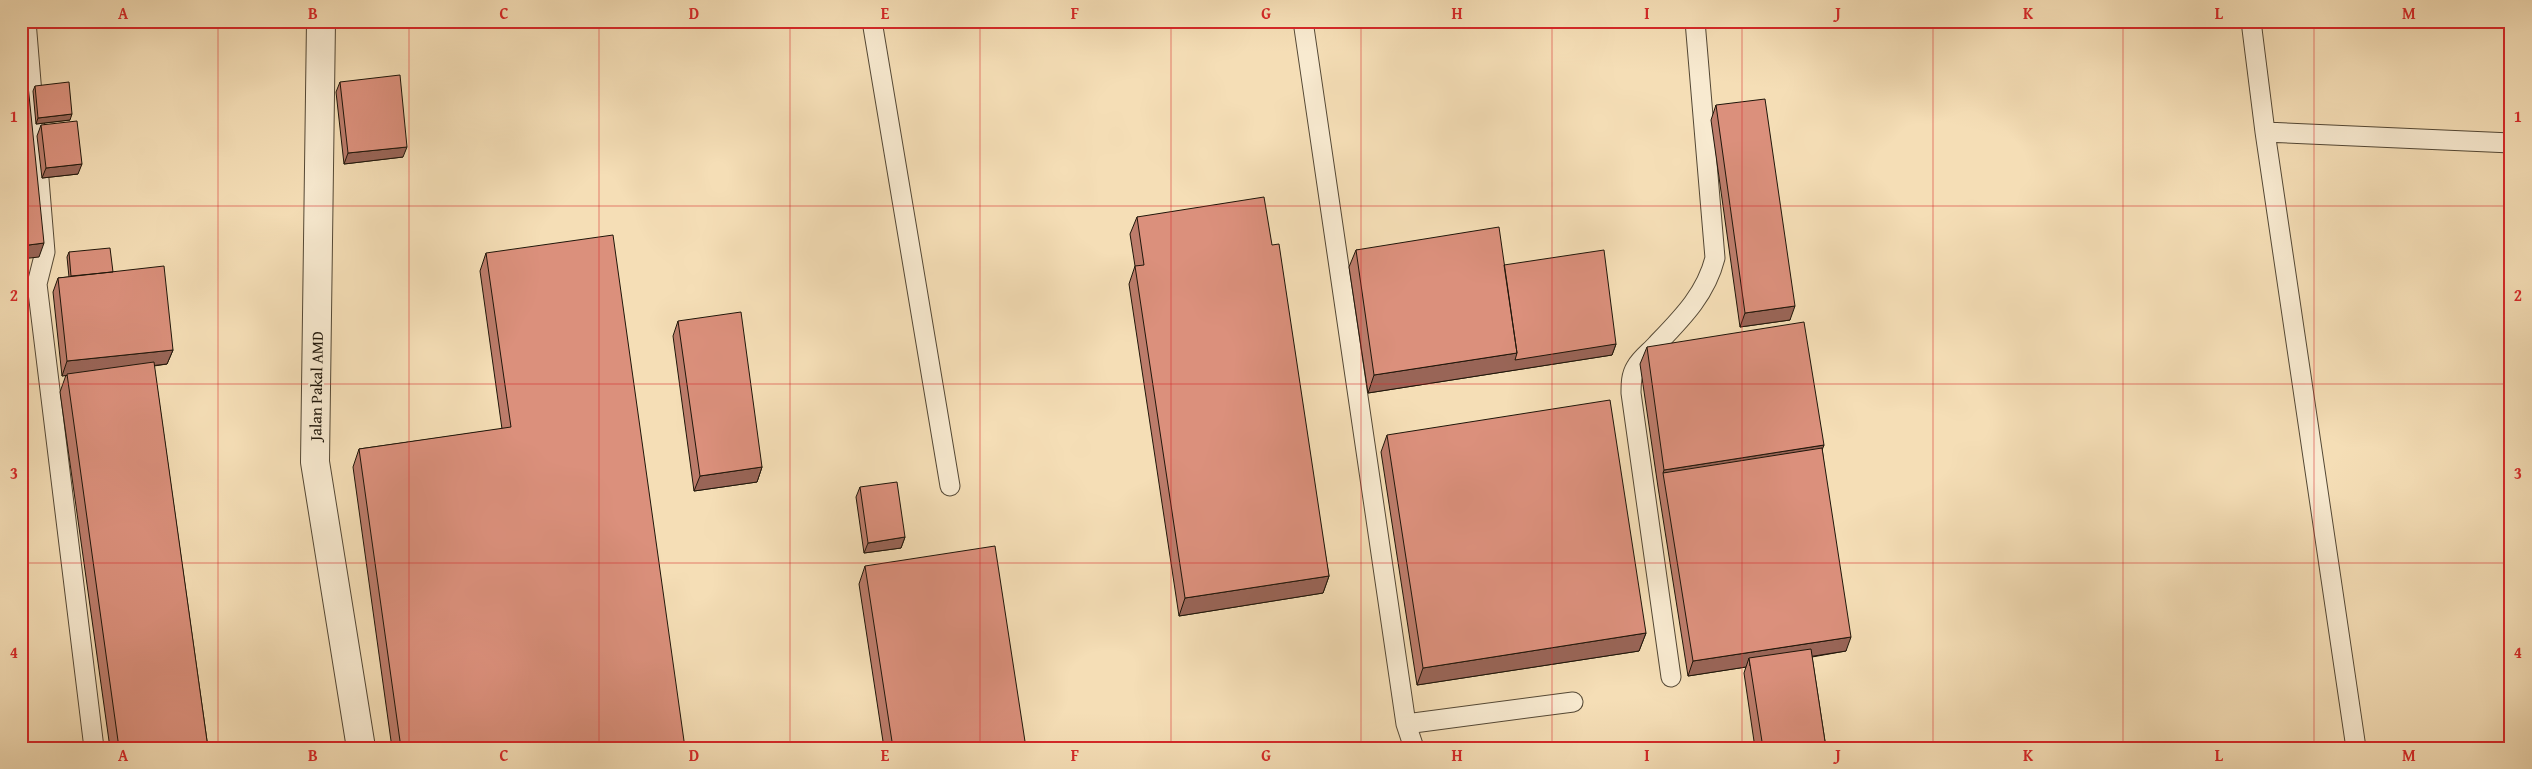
<svg xmlns="http://www.w3.org/2000/svg" width="2532" height="769" font-family="'Gentium Book Plus',serif">
  <rect width="100%" height="100%" fill="#f5deb6"/>
  <filter id="stains"><feTurbulence type="fractalNoise" baseFrequency=".004" numOctaves="4"/><feColorMatrix values="0 0 0 0 .2 0 0 0 0 .09 0 0 0 0 .02 0 0 0 .5 -.17"/></filter>
  <radialGradient id="worn" r=".72"><stop offset=".6" stop-color="#630" stop-opacity="0"/><stop offset="1" stop-color="#630" stop-opacity=".3"/></radialGradient>
  <g fill="none" stroke-linecap="round" stroke-linejoin="round">
    <defs>
      <path id="service" d="M 26,21 L 45,252 L 37,284 L 94,748
        M 872,21 L 950,486
        M 1303,21 L 1406,724 L 1414,748
        M 2251,21 L 2265,132 L 2356,748
        M 2265,132 L 2511,143
        M 1671,677 L 1631,393 C 1631,384 1631,375 1636,367 C 1641,358 1651,351 1657,344 C 1682,318 1706,294 1715,258 L 1695,21
        M 1406,724 L 1573,702"/>
      <path id="minor" d="M 321,21 L 315,462 L 361,748"/>
    </defs>
    <use href="#service" stroke="#544835" stroke-width="21"/>
    <use href="#minor" stroke="#544835" stroke-width="30"/>
    <use href="#service" stroke="#f8ead0" stroke-width="19"/>
    <use href="#minor" stroke="#f8ead0" stroke-width="28"/>
  </g>
  <path fill="#bc7c6b" stroke="#1f160a" d="M 340,82 L 403,157 L 344,164 L 336,92 Z
    M 35,86 L 70,120 L 36,124 L 33,91 Z
    M 1716,105 L 1790,320 L 1740,327 L 1711,120 Z
    M 41,125 L 78,174 L 42,178 L 37,136 Z
    M 1137,217 L 1272,245 L 1329,576 L 1323,593 L 1179,616 L 1129,284 L 1135,266 L 1130,234 Z
    M 1356,250 L 1504,265 L 1616,344 L 1612,355 L 1368,393 L 1349,267 Z
    M 69,252 L 113,272 L 173,350 L 167,364 L 154,366 L 208,748 L 110,748 L 60,392 L 66,375 L 62,376 L 53,292 L 58,278 L 69,277 L 67,257 Z
    M 486,253 L 685,748 L 392,748 L 353,467 L 359,449 L 502,429 L 480,271 Z
    M 678,321 L 762,467 L 757,482 L 694,491 L 673,336 Z
    M 1647,347 L 1824,445 L 1822,448 L 1846,651 L 1812,657 L 1826,748 L 1755,748 L 1744,673 L 1746,667 L 1688,676 L 1658,487 L 1640,364 Z
    M 1387,435 L 1646,633 L 1639,651 L 1417,685 L 1381,452 Z
    M 860,487 L 905,537 L 901,548 L 864,553 L 856,497 Z
    M 865,566 L 1026,748 L 884,748 L 859,584 Z"/>
  <path fill="#996557" stroke="#1f160a" d="M 72,114 L 70,120 L 36,124 L 38,118 Z
    M 407,147 L 403,157 L 344,164 L 348,153 Z
    M 82,164 L 78,174 L 42,178 L 46,168 Z
    M 44,243 L 39,257 L 21,259 L 21,246 Z
    M 1795,306 L 1790,320 L 1740,327 L 1745,313 Z
    M 1616,344 L 1612,355 L 1368,393 L 1374,375 L 1517,353 Z
    M 173,350 L 167,364 L 62,376 L 67,361 Z
    M 1824,445 L 1817,463 L 1663,473 L 1664,470 Z
    M 762,467 L 757,482 L 694,491 L 700,476 Z
    M 905,537 L 901,548 L 864,553 L 868,543 Z
    M 1329,576 L 1323,593 L 1179,616 L 1185,598 Z
    M 1646,633 L 1639,651 L 1417,685 L 1423,668 Z
    M 1851,637 L 1846,651 L 1750,666 L 1749,658 L 1746,667 L 1688,676 L 1693,661 Z"/>
  <path fill="#db907c" stroke="#1f160a" d="M 24,46 L 44,243 L 21,246 L 21,47 Z
    M 400,75 L 407,147 L 348,153 L 340,82 Z
    M 69,82 L 72,114 L 38,118 L 35,86 Z
    M 1765,99 L 1795,306 L 1745,313 L 1716,105 Z
    M 77,121 L 82,164 L 46,168 L 41,125 Z
    M 1264,197 L 1272,245 L 1279,244 L 1329,576 L 1185,598 L 1135,266 L 1144,265 L 1137,217 Z
    M 1499,227 L 1517,353 L 1374,375 L 1356,250 Z
    M 613,235 L 685,748 L 401,748 L 359,449 L 511,427 L 486,253 Z
    M 110,248 L 113,272 L 71,276 L 69,252 Z
    M 1604,250 L 1616,344 L 1515,360 L 1517,353 L 1504,265 Z
    M 164,266 L 173,350 L 67,361 L 58,278 Z
    M 741,312 L 762,467 L 700,476 L 678,321 Z
    M 1804,322 L 1824,445 L 1664,470 L 1647,347 Z
    M 154,362 L 208,748 L 119,748 L 67,374 Z
    M 1610,400 L 1646,633 L 1423,668 L 1387,435 Z
    M 1822,448 L 1851,637 L 1693,661 L 1663,473 Z
    M 897,482 L 905,537 L 868,543 L 860,487 Z
    M 995,546 L 1026,748 L 893,748 L 865,566 Z
    M 1811,649 L 1826,748 L 1763,748 L 1749,658 Z"/>
  <path fill="none" stroke="#d62828" stroke-width="1" stroke-opacity="0.55" d="M 218,21 L 218,748M 409,21 L 409,748M 599,21 L 599,748M 790,21 L 790,748M 980,21 L 980,748M 1171,21 L 1171,748M 1361,21 L 1361,748M 1552,21 L 1552,748M 1742,21 L 1742,748M 1933,21 L 1933,748M 2123,21 L 2123,748M 2314,21 L 2314,748M 21,206 L 2511,206M 21,384 L 2511,384M 21,563 L 2511,563"/>
  <g text-anchor="middle" dominant-baseline="central" stroke-width="4" stroke-linejoin="round" paint-order="stroke">
    <g font-size="16" fill="#1f160a" stroke="#f8ead0">
      <text transform="translate(316 386) rotate(-89)">Jalan Pakal AMD</text>
    </g>
  </g>
  <rect width="2532" height="769" fill="none" stroke="#f5deb6" stroke-width="55"/>
  <rect x="28" y="28" width="2476" height="714" fill="none" stroke="#d62828" stroke-width="2"/>
  <g font-size="16" text-anchor="middle" font-weight="bold" fill="#d62828">
    <text x="123" y="19">A</text>
    <text x="313" y="19">B</text>
    <text x="504" y="19">C</text>
    <text x="694" y="19">D</text>
    <text x="885" y="19">E</text>
    <text x="1075" y="19">F</text>
    <text x="1266" y="19">G</text>
    <text x="1457" y="19">H</text>
    <text x="1647" y="19">I</text>
    <text x="1838" y="19">J</text>
    <text x="2028" y="19">K</text>
    <text x="2219" y="19">L</text>
    <text x="2409" y="19">M</text>
    <text x="14" y="122">1</text>
    <text x="2518" y="122">1</text>
    <text x="14" y="301">2</text>
    <text x="2518" y="301">2</text>
    <text x="14" y="479">3</text>
    <text x="2518" y="479">3</text>
    <text x="14" y="658">4</text>
    <text x="2518" y="658">4</text>
    <text x="123" y="761">A</text>
    <text x="313" y="761">B</text>
    <text x="504" y="761">C</text>
    <text x="694" y="761">D</text>
    <text x="885" y="761">E</text>
    <text x="1075" y="761">F</text>
    <text x="1266" y="761">G</text>
    <text x="1457" y="761">H</text>
    <text x="1647" y="761">I</text>
    <text x="1838" y="761">J</text>
    <text x="2028" y="761">K</text>
    <text x="2219" y="761">L</text>
    <text x="2409" y="761">M</text>
  </g>
  <rect width="100%" height="100%" filter="url(#stains)"/>
  <rect width="100%" height="100%" fill="url(#worn)"/>
</svg>
